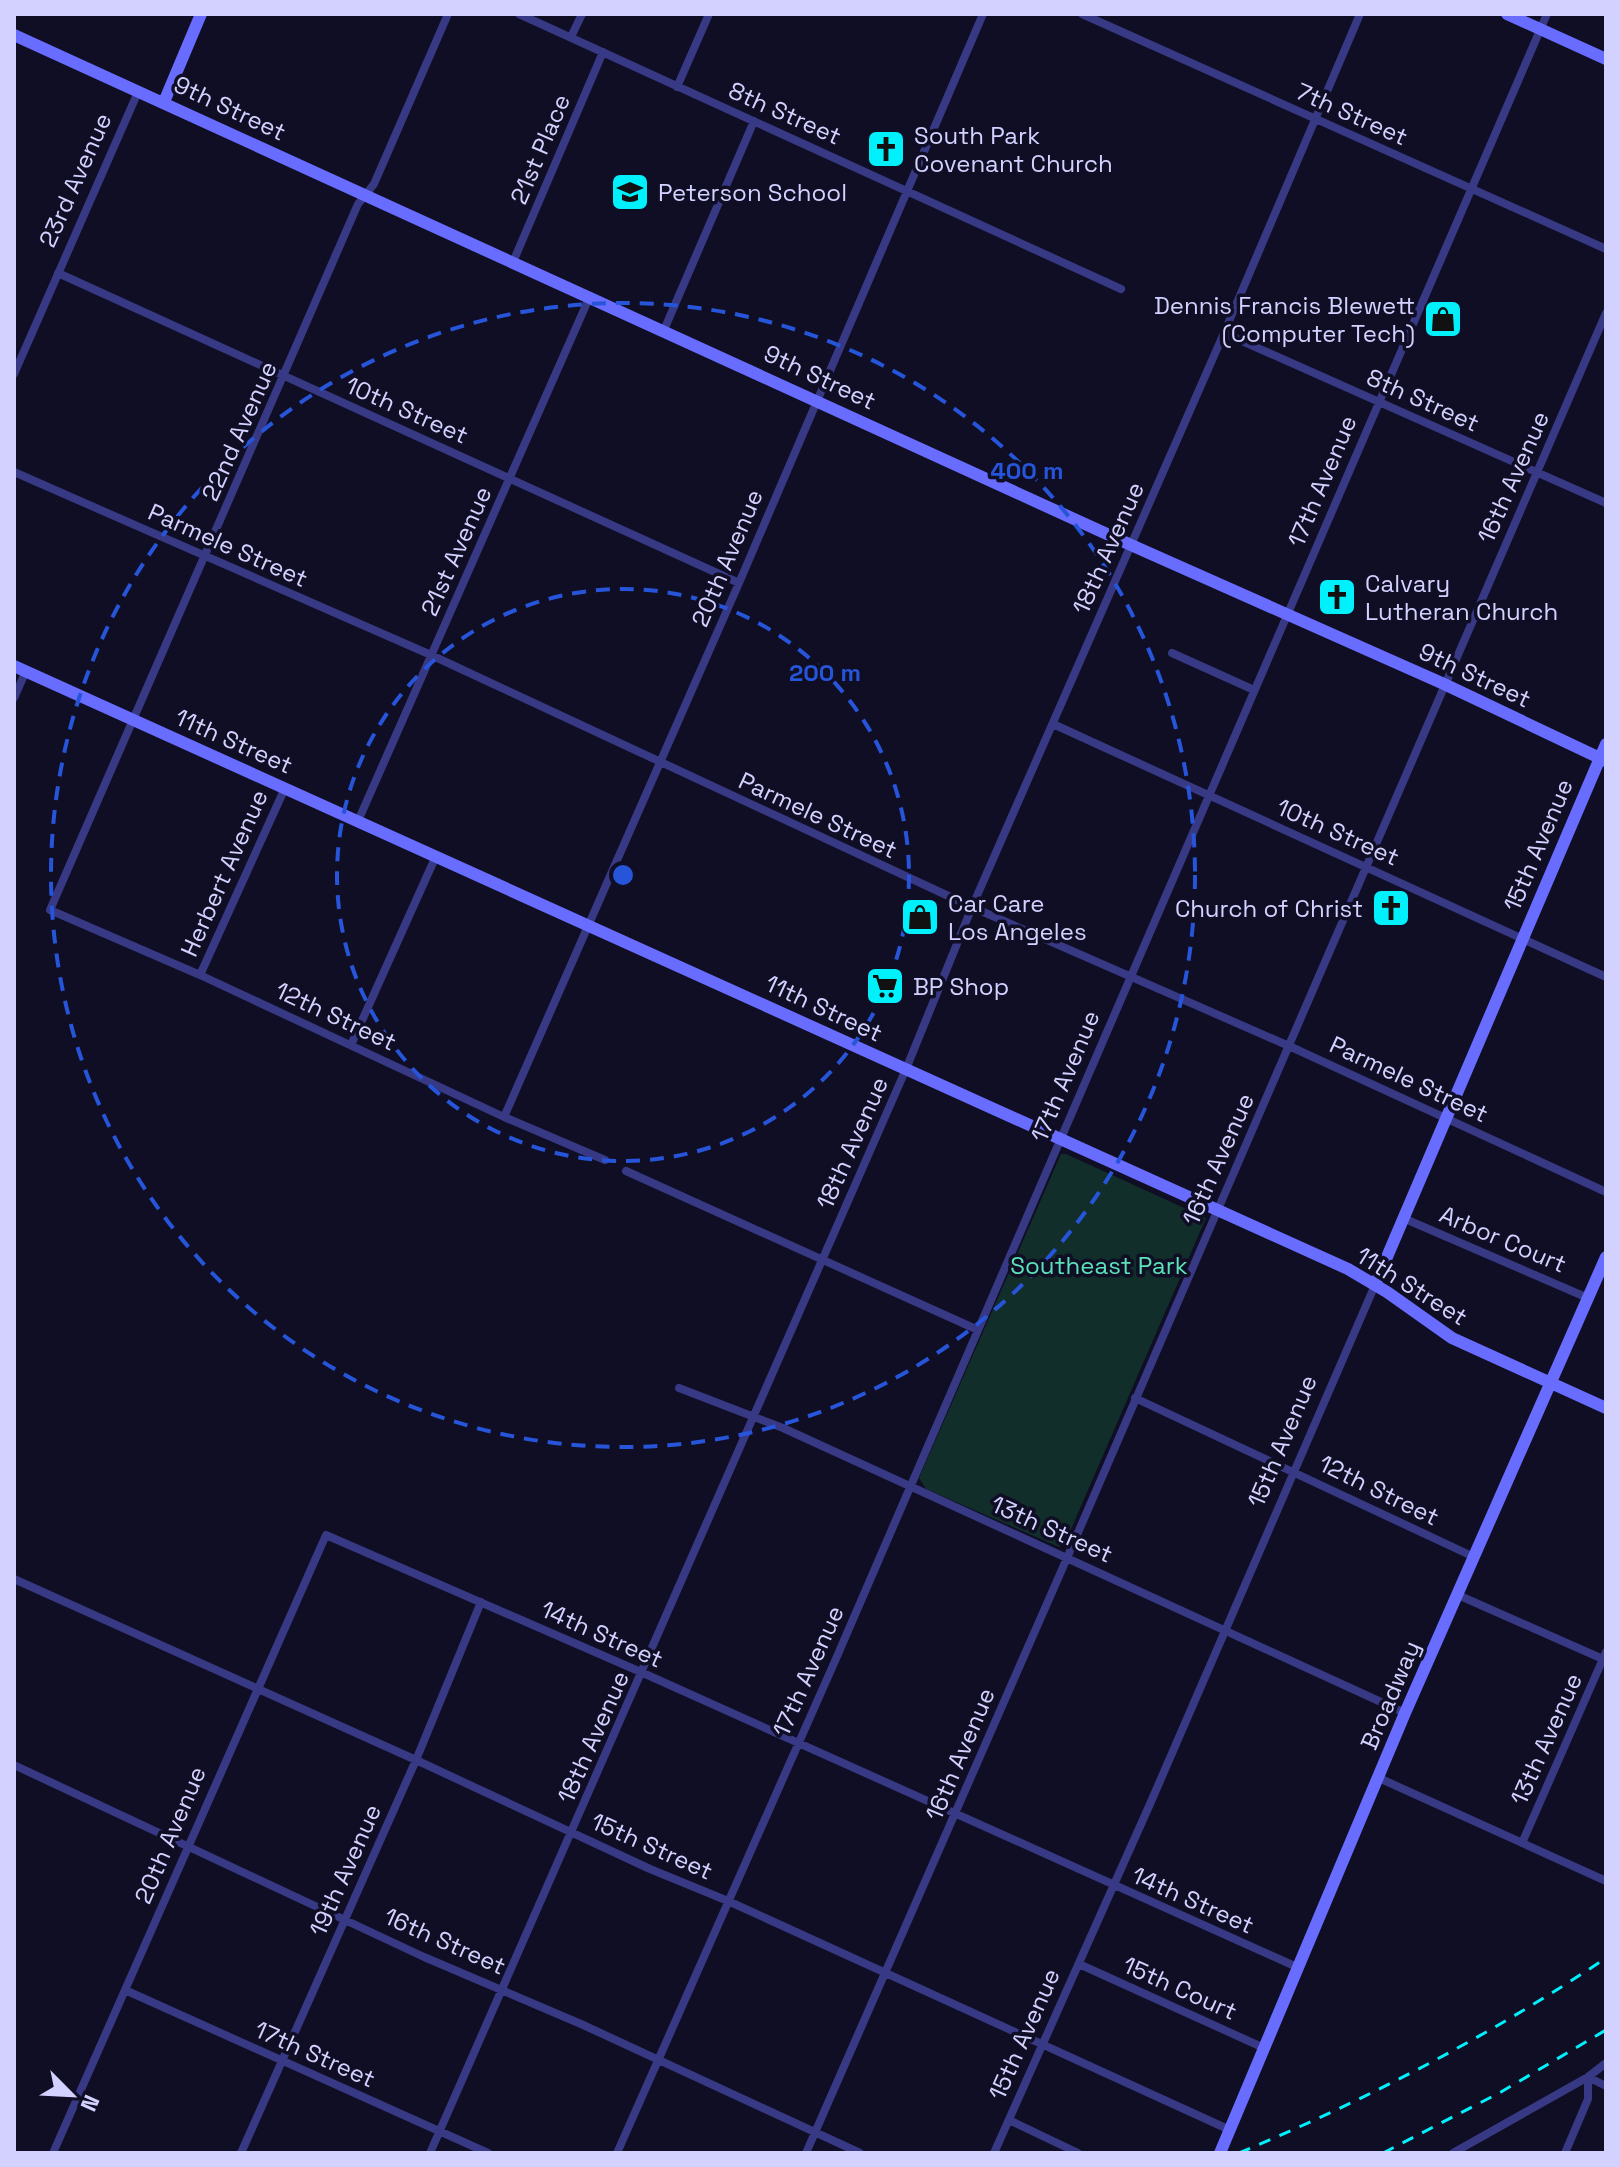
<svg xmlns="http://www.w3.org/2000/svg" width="1620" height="2167" font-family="'Space Grotesk',sans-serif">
  <rect width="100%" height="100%" fill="#100e24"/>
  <path fill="#112e2b" d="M 1061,1154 L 1066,1154 L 1206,1218 L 1065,1543 L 1059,1547 L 926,1489 L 919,1478 Z"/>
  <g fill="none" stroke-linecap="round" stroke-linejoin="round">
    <path stroke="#383984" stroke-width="8" d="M 448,14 L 374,184 L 358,204 L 50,910 L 200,975 L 504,1117 L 605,1160
      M 519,14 L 1121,289
      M 1082,14 L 1606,249
      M 571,37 L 582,14
      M 677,87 L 709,14
      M 513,262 L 603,52
      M 58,273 L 739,583
      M 664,330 L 754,121
      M 1224,333 L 1606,503
      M 14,374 L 138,92
      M 14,472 L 431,655 L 972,907 L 1289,1046 L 1606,1192
      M 1172,653 L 1254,690
      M 14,698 L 26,671
      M 1053,724 L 1606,977
      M 358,821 L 590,296
      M 200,975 L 285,788
      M 351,1045 L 436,856
      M 504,1117 L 739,583 L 983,14
      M 626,1171 L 978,1330
      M 1403,1218 L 1588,1298
      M 679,1388 L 783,1428 L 1405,1713
      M 1135,1398 L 1474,1557
      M 14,1579 L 416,1760 L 650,1869 L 728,1901 L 1230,2130
      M 1458,1595 L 1605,1660
      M 14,1765 L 424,1957 L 581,2024 L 860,2153
      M 1379,1778 L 1606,1881
      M 1522,1843 L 1606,1652
      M 1079,1964 L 1264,2048
      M 125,1990 L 488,2153
      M 1009,2120 L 1078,2153
      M 53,2153 L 326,1535 L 643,1673 L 1299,1968
      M 241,2153 L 416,1760 L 481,1602
      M 430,2153 L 906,1069 L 972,907 L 1224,333 L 1360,14
      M 617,2153 L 835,1661 L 1547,14
      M 806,2153 L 1067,1558 L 1606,313
      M 994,2153 L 1150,1804 L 1375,1285
      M 1453,2153 L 1588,2077 L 1606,2063
      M 1565,2153 L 1588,2099 L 1588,2077 L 1606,2086"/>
    <path stroke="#686cff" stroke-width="12" d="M 1507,14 L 1606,59
      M 14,35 L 1131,545 L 1444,684 L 1606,761
      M 164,102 L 201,14
      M 14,666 L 1348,1269 L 1387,1292 L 1452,1338 L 1606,1408
      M 1375,1285 L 1606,744
      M 1220,2153 L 1405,1713 L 1606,1257"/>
    <path stroke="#00f0fc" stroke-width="3" stroke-dasharray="12 10" stroke-linecap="butt" d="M 1239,2153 C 1366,2100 1491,2035 1606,1958
      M 1383,2153 L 1501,2092 L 1606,2030"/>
  </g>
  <g fill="none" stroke="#2655da" stroke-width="4" stroke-dasharray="14 10">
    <circle cx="623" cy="875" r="286"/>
    <circle cx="623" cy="875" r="572"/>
  </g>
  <defs>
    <symbol id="church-square" viewBox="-11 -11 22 22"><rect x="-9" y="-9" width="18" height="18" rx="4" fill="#00f0fc" stroke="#100e24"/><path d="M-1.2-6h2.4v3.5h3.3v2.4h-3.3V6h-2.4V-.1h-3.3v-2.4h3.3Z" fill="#111"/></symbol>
    <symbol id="school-square" viewBox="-11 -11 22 22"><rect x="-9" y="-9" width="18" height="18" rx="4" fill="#00f0fc" stroke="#100e24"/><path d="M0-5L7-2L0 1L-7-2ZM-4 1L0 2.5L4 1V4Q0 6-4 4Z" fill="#111"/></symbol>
    <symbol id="shop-square" viewBox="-11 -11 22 22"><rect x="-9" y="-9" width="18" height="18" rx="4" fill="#00f0fc" stroke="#100e24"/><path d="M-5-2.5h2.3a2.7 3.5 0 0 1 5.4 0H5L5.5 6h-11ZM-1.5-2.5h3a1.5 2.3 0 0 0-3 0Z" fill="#111"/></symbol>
    <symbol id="supermarket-square" viewBox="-11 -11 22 22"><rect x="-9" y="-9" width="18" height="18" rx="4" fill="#00f0fc" stroke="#100e24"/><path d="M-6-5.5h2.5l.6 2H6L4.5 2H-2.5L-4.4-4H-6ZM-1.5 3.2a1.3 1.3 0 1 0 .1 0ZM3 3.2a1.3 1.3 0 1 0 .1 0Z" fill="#111"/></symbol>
  </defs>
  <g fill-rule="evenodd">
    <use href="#church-square" x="864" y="127" width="44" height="44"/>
    <use href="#school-square" x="608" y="170" width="44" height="44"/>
    <use href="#shop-square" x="1421" y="297" width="44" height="44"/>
    <use href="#church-square" x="1315" y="575" width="44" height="44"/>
    <use href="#church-square" x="1369" y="886" width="44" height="44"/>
    <use href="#shop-square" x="898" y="895" width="44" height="44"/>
    <use href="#supermarket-square" x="863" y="964" width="44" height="44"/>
  </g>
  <g text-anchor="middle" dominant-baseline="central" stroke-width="7" stroke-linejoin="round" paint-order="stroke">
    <g font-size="24" fill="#d3d1ff" stroke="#100e24">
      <text transform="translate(230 108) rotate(25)">9th Street</text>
      <text transform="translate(785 113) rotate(24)">8th Street</text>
      <text transform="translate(1352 114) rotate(24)">7th Street</text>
      <text transform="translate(540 149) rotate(-67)">21st Place</text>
      <text transform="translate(75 180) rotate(-66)">23rd Avenue</text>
      <text transform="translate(820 377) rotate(25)">9th Street</text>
      <text transform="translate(1423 400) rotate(24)">8th Street</text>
      <text transform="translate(407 410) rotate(24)">10th Street</text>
      <text transform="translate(239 431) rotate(-66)">22nd Avenue</text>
      <text transform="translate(1513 477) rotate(-66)">16th Avenue</text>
      <text transform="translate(1322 481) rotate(-67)">17th Avenue</text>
      <text transform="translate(228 545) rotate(24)">Parmele Street</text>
      <text transform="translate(1108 548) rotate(-66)">18th Avenue</text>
      <text transform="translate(456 551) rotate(-66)">21st Avenue</text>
      <text transform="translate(727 558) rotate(-67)">20th Avenue</text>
      <text transform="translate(1475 675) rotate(25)">9th Street</text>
      <text transform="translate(234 741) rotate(24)">11th Street</text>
      <text transform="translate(818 815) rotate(25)">Parmele Street</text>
      <text transform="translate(1338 832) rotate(24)">10th Street</text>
      <text transform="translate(1538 845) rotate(-67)">15th Avenue</text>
      <text transform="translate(224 873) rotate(-66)">Herbert Avenue</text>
      <text transform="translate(824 1008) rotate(25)">11th Street</text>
      <text transform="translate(336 1016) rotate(25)">12th Street</text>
      <text transform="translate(1065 1076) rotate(-67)">17th Avenue</text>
      <text transform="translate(1409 1079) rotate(25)">Parmele Street</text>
      <text transform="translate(852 1143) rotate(-66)">18th Avenue</text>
      <text transform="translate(1218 1159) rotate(-66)">16th Avenue</text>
      <text transform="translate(1503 1239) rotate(23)">Arbor Court</text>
      <text transform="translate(1412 1286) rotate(32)">11th Street</text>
      <text transform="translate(1282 1441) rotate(-67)">15th Avenue</text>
      <text transform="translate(1379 1490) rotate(26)">12th Street</text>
      <text transform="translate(1052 1529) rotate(24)">13th Street</text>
      <text transform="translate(602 1634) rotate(24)">14th Street</text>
      <text transform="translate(808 1671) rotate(-66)">17th Avenue</text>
      <text transform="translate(1390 1695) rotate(-67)">Broadway</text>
      <text transform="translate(593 1737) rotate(-66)">18th Avenue</text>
      <text transform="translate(1546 1739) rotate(-66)">13th Avenue</text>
      <text transform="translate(960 1754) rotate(-67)">16th Avenue</text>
      <text transform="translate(170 1835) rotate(-67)">20th Avenue</text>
      <text transform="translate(652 1846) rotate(24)">15th Street</text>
      <text transform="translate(345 1870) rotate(-66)">19th Avenue</text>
      <text transform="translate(1193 1900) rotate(24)">14th Street</text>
      <text transform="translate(445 1941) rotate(24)">16th Street</text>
      <text transform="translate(1180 1988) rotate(24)">15th Court</text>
      <text transform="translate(1024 2034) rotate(-66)">15th Avenue</text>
      <text transform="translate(315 2054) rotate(24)">17th Street</text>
    </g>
    <g font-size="24" fill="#d3d1ff" stroke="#100e24" text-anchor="start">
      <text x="914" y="135">South Park<tspan x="914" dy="28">Covenant Church</tspan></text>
      <text x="658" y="192">Peterson School</text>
      <text x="1415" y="305" text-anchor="end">Dennis Francis Blewett<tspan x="1415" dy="28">(Computer Tech)</tspan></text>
      <text x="1365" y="583">Calvary<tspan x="1365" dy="28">Lutheran Church</tspan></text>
      <text x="948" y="903">Car Care<tspan x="948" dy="28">Los Angeles</tspan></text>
      <text x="1363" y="908" text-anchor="end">Church of Christ</text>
      <text x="913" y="986">BP Shop</text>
    </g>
    <g font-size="24" fill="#5ae2b8" stroke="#100e24">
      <text x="1099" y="1265">Southeast Park</text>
    </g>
  </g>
  <circle cx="623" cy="875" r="12" fill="#2655da" stroke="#100e24" stroke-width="4"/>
  <g font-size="24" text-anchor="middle" font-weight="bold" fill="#2655da" stroke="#100e24" stroke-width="7" stroke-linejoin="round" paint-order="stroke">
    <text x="1027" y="479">400 m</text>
    <text x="825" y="681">200 m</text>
  </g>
  <rect width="1620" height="2167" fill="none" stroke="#d3d1ff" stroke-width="32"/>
  <g transform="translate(72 2095) rotate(114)" stroke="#100e24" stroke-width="6" paint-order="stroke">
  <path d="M0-6L14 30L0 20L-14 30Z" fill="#d3d1ff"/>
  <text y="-12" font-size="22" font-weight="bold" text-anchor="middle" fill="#d3d1ff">N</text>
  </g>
</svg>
